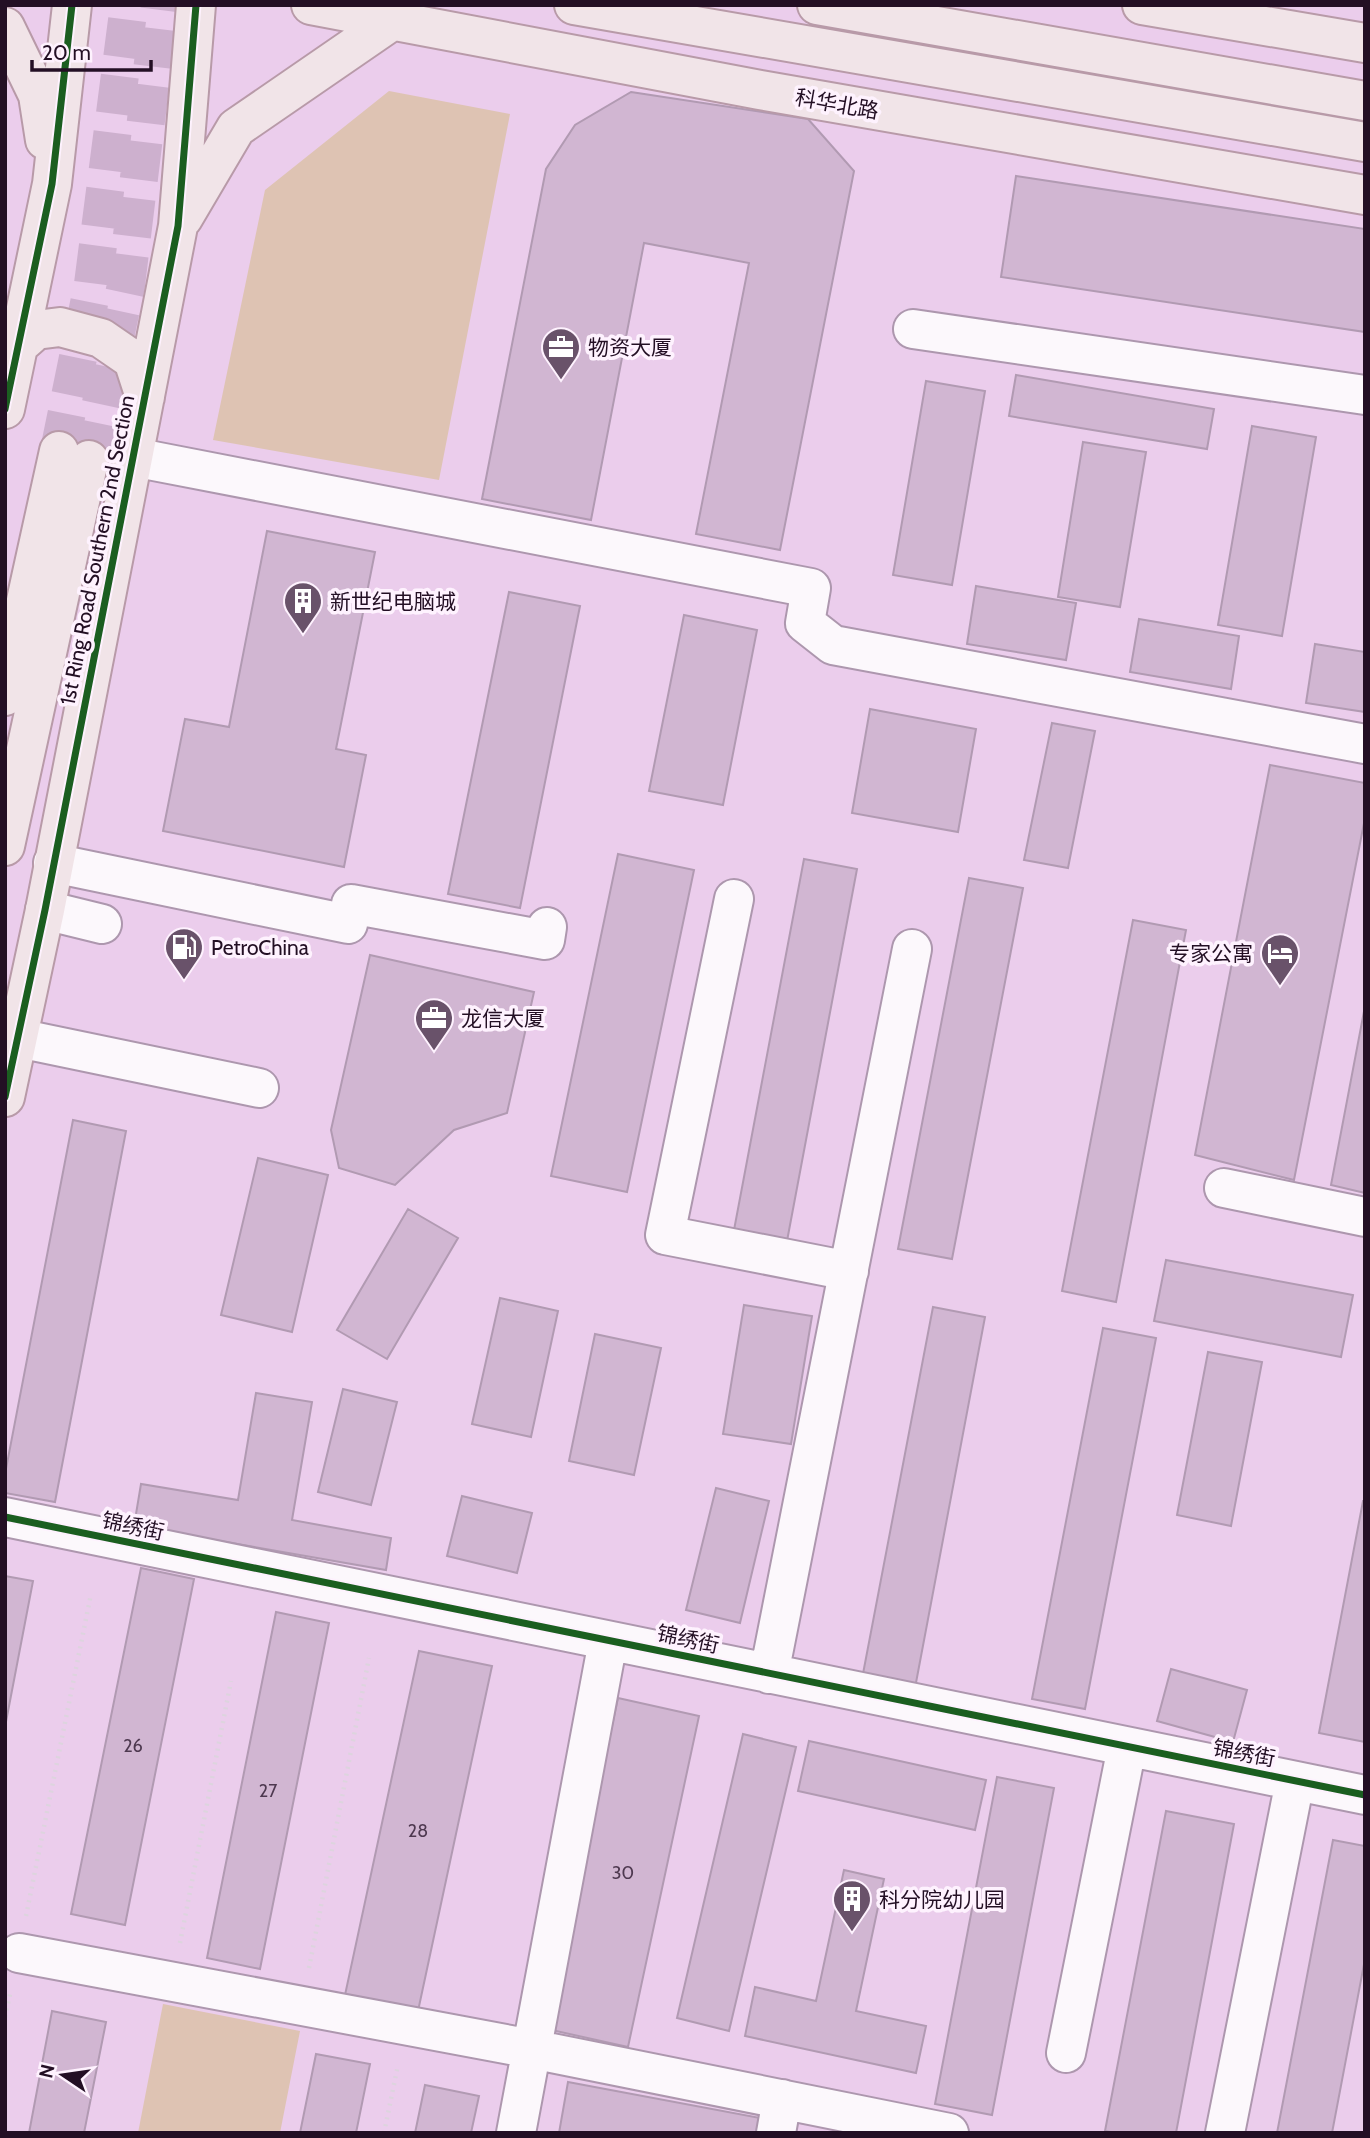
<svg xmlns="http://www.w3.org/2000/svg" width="1370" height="2138" font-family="Cabin,'Noto Sans SC',sans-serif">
  <rect width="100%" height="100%" fill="#ebcdec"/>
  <path fill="#dec3b3" d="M 389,91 L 510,114 L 439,480 L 213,440 L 265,190 Z
    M 163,2004 L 300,2031 L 280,2133 L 138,2133 Z"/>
  <path fill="#d1b6d2" stroke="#b19ab2" stroke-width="2" d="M 631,92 L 808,119 L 854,171 L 780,550 L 696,534 L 749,263 L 644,243 L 591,520 L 482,499 L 546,169 L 575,125 Z
    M 1016,176 L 1365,229 L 1365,332 L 1001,277 Z
    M 1016,375 L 1214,409 L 1207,449 L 1009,416 Z
    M 926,381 L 985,391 L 952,585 L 893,575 Z
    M 1252,426 L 1316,437 L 1282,636 L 1218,625 Z
    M 1083,442 L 1146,452 L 1120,607 L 1058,597 Z
    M 267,531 L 375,552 L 336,749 L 366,755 L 344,867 L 163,831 L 185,719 L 229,727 Z
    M 976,586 L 1076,603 L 1066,660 L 967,644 Z
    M 509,592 L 580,606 L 520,908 L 448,894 Z
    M 684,615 L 757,630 L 723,805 L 649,791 Z
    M 1139,619 L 1239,636 L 1231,689 L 1130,672 Z
    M 1315,644 L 1365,652 L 1365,712 L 1306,703 Z
    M 870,709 L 976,729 L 958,832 L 852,813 Z
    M 1052,723 L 1095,731 L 1068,868 L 1024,860 Z
    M 1270,765 L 1365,783 L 1365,818 L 1294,1180 L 1195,1155 Z
    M 618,854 L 694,870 L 627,1192 L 551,1176 Z
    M 804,859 L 857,869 L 787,1241 L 734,1230 Z
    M 969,878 L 1023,888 L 952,1259 L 898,1249 Z
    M 1133,920 L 1186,930 L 1116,1302 L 1062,1291 Z
    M 370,955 L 534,992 L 507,1113 L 454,1130 L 395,1185 L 339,1168 L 331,1130 Z
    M 1365,1006 L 1365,1193 L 1331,1185 Z
    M 73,1120 L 126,1131 L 55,1502 L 5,1493 L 5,1474 Z
    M 258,1158 L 328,1175 L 292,1332 L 221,1315 Z
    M 408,1209 L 458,1238 L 387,1359 L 337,1330 Z
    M 1166,1260 L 1353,1295 L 1341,1357 L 1154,1321 Z
    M 500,1298 L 558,1311 L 531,1437 L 472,1424 Z
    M 744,1305 L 812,1316 L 791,1444 L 723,1434 Z
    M 933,1307 L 985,1317 L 915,1688 L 862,1679 Z
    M 1103,1328 L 1156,1338 L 1085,1709 L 1032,1699 Z
    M 595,1334 L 661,1348 L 634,1475 L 569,1461 Z
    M 1208,1352 L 1262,1362 L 1231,1526 L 1177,1515 Z
    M 343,1389 L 397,1402 L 371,1505 L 318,1492 Z
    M 256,1393 L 312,1402 L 292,1520 L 391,1538 L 386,1570 L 134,1526 L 141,1484 L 238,1500 Z
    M 716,1488 L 769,1501 L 740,1623 L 686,1610 Z
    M 462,1496 L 532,1513 L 517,1573 L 447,1556 Z
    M 1363,1501 L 1365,1501 L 1365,1742 L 1319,1733 Z
    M 141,1568 L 194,1579 L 125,1925 L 71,1914 Z
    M 5,1576 L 33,1581 L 5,1727 Z
    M 276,1612 L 329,1623 L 260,1969 L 207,1958 Z
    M 419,1651 L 492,1666 L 418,2011 L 345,1995 Z
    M 1171,1669 L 1247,1690 L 1233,1742 L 1157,1721 Z
    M 618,1698 L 699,1716 L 628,2047 L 547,2029 Z
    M 743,1734 L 796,1747 L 729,2031 L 677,2018 Z
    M 809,1741 L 986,1780 L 975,1830 L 798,1791 Z
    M 997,1777 L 1054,1788 L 992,2115 L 935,2104 Z
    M 1166,1811 L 1234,1824 L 1176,2133 L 1116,2133 L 1105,2131 Z
    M 1333,1840 L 1365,1846 L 1365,1959 L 1332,2133 L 1277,2133 Z
    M 844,1870 L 884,1879 L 856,2011 L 926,2026 L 916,2073 L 745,2036 L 755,1987 L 816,2001 Z
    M 52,2011 L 106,2022 L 84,2133 L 29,2133 Z
    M 316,2054 L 370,2064 L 356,2133 L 300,2133 Z
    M 568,2082 L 771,2120 L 768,2133 L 559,2133 Z
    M 425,2085 L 479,2096 L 471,2133 L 415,2133 Z"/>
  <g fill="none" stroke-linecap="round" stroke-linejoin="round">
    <path stroke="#cdb0ce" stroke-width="38" stroke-dasharray="38 19" stroke-linecap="butt" d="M 59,451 L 93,284 L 129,5
      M 89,460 L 126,285 L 160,5"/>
    <defs>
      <path id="minor" d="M 913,329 L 1365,395
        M 133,457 L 811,588 L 805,623 L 833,645 L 1365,744
        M 53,863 L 348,924 L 351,904 L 545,940 L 547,927
        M 734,899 L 665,1235 L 849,1271
        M 45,910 L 102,924
        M 18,1038 L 259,1088
        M 1224,1188 L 1365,1217
        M 5,1517 L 1365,1795
        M 769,1674 L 912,949
        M 19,1953 L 532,2049 L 949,2133
        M 1066,2053 L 1127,1747
        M 516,2133 L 608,1641
        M 776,2133 L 782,2099
        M 1225,2133 L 1295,1781"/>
      <path id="major" d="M 311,5 L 760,90 L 1365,195
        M 574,5 L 1365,142
        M 817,5 L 1365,101
        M 1142,5 L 1365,43
        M 5,27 L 38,95 L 45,140
        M 183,218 L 236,128 L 393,20
        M 19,345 L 36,330 L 60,327 L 101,338 L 133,360 L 145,397
        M 5,409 L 52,184 L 72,5
        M 5,696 L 59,451
        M 5,846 L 89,460
        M 5,1097 L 45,910 L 178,226 L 196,5"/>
    </defs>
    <use href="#minor" stroke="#ad97ae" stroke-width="42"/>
    <use href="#major" stroke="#b89aa8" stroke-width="42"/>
    <path stroke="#ddd4de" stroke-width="4.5" stroke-dasharray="2 5" stroke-linecap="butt" d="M 26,1916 L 91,1594
      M 180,1943 L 231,1681
      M 309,1968 L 369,1658
      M 5,2017 L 11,1990
      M 384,2133 L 398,2065"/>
    <use href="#minor" stroke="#fcf8fc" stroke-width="38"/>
    <use href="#major" stroke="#f1e4e8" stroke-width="38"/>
    <defs>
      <path id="cycleway" d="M 5,409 L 52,184 L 72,5
        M 5,1097 L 45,910 L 178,226 L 196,5
        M 5,1517 L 1365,1795"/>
    </defs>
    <use href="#cycleway" stroke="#fef2fe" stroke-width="11"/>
    <use href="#cycleway" stroke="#1b5e20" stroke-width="7"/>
  </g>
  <defs>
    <symbol id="office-pin" viewBox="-11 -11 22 30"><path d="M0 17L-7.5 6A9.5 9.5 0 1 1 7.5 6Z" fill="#69526a" stroke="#fef2fe"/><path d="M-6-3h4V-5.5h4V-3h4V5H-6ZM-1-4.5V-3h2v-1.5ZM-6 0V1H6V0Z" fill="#fff"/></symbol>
    <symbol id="building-pin" viewBox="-11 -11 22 30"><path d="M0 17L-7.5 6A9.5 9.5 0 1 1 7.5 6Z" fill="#69526a" stroke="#fef2fe"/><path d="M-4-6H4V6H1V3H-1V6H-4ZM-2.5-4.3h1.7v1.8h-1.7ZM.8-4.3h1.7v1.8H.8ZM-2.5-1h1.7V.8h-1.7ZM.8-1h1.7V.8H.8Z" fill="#fff"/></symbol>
    <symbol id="fuel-pin" viewBox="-11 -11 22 30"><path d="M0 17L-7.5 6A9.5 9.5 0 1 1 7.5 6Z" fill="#69526a" stroke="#fef2fe"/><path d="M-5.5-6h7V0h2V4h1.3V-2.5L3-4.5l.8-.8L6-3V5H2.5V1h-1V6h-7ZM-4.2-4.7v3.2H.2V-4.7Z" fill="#fff"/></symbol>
    <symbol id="hotel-pin" viewBox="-11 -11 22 30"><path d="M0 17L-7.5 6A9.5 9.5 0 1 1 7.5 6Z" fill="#69526a" stroke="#fef2fe"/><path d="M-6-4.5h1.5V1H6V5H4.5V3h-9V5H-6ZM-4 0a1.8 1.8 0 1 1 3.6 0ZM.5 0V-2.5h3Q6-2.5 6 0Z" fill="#fff"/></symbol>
  </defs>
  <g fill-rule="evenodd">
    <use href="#office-pin" x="539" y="325" width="44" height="60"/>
    <use href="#building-pin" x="281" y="579" width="44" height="60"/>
    <use href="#fuel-pin" x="162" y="925" width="44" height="60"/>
    <use href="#hotel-pin" x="1258" y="931" width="44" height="60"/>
    <use href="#office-pin" x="412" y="996" width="44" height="60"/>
    <use href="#building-pin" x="830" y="1877" width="44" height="60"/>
  </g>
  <g text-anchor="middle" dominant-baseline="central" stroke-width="7" stroke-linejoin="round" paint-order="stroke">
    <g font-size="18" fill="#4e3950">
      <text x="133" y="1746">26</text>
      <text x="268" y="1791">27</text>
      <text x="418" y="1831">28</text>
      <text x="623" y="1873">30</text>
    </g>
    <g font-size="21" fill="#230f24" stroke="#fef2fe">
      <text transform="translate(837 104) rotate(10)">科华北路</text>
      <text transform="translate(97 550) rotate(-79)">1st Ring Road Southern 2nd Section</text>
      <text transform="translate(133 1526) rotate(12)">锦绣街</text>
      <text transform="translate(688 1639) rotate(12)">锦绣街</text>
      <text transform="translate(1244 1753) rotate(11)">锦绣街</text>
    </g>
    <g font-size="21" fill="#230f24" stroke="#fef2fe" text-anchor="start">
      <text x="588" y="347">物资大厦</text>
      <text x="330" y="601">新世纪电脑城</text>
      <text x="211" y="947">PetroChina</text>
      <text x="1253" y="953" text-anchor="end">专家公寓</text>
      <text x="461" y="1018">龙信大厦</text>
      <text x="879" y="1899">科分院幼儿园</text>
    </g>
  </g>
  <rect width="1370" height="2138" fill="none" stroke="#230f24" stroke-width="14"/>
  <g transform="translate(63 2075) rotate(283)" stroke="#fef2fe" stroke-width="5" paint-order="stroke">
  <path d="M0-5L12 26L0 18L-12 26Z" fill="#230f24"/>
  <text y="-10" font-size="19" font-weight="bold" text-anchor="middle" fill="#230f24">N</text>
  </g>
  <path d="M32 60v10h119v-10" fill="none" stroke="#230f24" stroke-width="3.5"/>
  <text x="42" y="60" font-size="21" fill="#230f24" stroke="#fef2fe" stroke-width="5" paint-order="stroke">20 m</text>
</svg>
